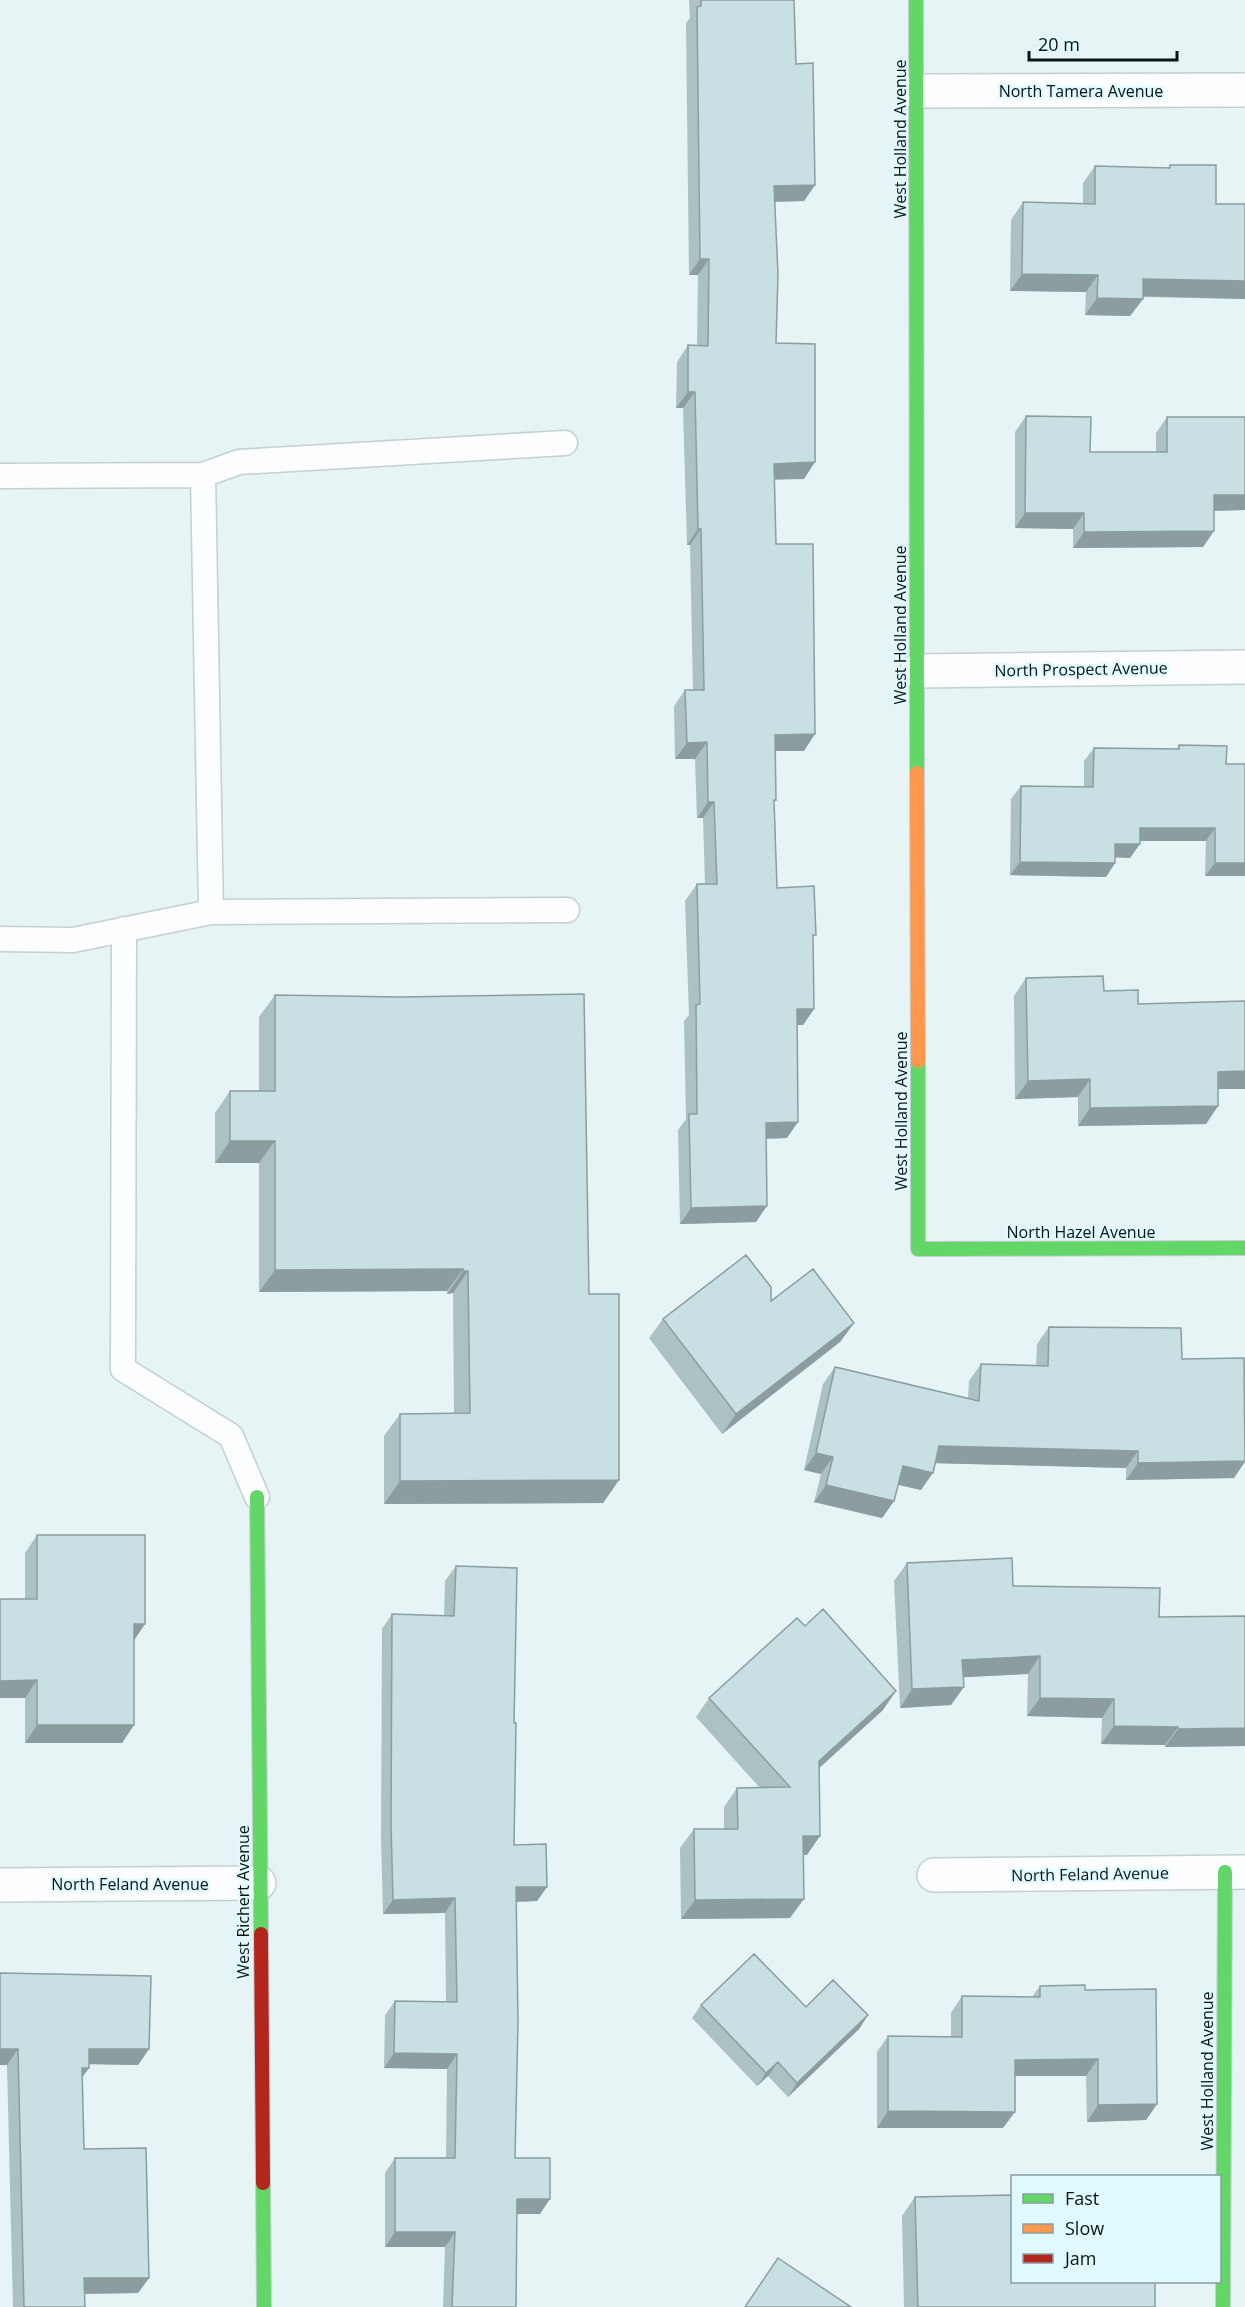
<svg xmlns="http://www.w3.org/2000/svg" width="1245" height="2307" font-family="'Open Sans',sans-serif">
  <rect width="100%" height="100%" fill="#e6f4f6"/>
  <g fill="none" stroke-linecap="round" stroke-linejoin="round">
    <defs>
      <path id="lane" d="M 0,476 L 203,475 L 239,462 L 565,443
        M 211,912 L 567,910
        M 124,929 L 123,1369 L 231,1436 L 257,1497
        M 0,939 L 73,940 L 211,912 L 203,475"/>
      <path id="street" d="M 916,91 L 1245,90
        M 917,671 L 1245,667
        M 934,1875 L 1245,1872
        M 0,1885 L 259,1883"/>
      <path id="fast" d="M 916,0 L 917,773
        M 918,1061 L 918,1249 L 1245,1248
        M 257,1497 L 261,1934
        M 263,2183 L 264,2307
        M 1223,2307 L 1225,1872"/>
      <path id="slow" d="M 917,773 L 918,1061"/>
      <path id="jam" d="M 261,1934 L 263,2183"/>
    </defs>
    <use href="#lane" stroke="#c3cfd1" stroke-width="27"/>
    <use href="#street" stroke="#c3cfd1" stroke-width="36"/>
    <use href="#fast" stroke="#c3cfd1" stroke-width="16"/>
    <use href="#slow" stroke="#c3cfd1" stroke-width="16"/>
    <use href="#jam" stroke="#c3cfd1" stroke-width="16"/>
    <use href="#lane" stroke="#fbfdfe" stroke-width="24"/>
    <use href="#street" stroke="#fbfdfe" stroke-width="33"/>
    <use href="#fast" stroke="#63d668" stroke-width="14"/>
    <use href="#slow" stroke="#ff974d" stroke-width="14"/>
    <use href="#jam" stroke="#b3261e" stroke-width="14"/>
  </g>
  <path fill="#acc1c3" d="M 689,0 L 794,0 L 796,64 L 815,185 L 804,201 L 775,202 L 776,343 L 804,479 L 774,479 L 776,544 L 804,751 L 775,751 L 776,800 L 774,803 L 777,888 L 813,939 L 814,1009 L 803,1025 L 797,1025 L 787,1138 L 766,1139 L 756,1222 L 680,1224 L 678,1130 L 686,1119 L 684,1021 L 689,1015 L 685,901 L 697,884 L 705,884 L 703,818 L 697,818 L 695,759 L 675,759 L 674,706 L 685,690 L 693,690 L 690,545 L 687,545 L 683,408 L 676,408 L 677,362 L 688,345 L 697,346 L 698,275 L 689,275 L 686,23 L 690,18 Z
    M 1170,165 L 1216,204 L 1245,204 L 1245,299 L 1143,297 L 1143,299 L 1130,316 L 1085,315 L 1086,292 L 1010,291 L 1011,220 L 1023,202 L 1083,203 L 1083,183 L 1095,166 L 1168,168 Z
    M 1026,416 L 1090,452 L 1156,452 L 1156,433 L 1167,417 L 1245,417 L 1245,510 L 1214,511 L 1203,547 L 1073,548 L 1073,529 L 1015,528 L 1015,432 Z
    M 1179,745 L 1226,764 L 1245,764 L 1245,876 L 1205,876 L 1206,841 L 1140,841 L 1130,858 L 1115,857 L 1115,863 L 1106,877 L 1010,875 L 1011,799 L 1021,786 L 1084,787 L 1084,761 L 1094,748 L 1177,749 Z
    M 1026,978 L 1104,991 L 1138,1004 L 1245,1001 L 1245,1089 L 1218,1089 L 1218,1106 L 1206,1124 L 1078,1126 L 1078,1097 L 1015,1099 L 1014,996 Z
    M 275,995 L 589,1294 L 619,1480 L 603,1503 L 384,1504 L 384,1436 L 400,1414 L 454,1414 L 453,1293 L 447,1294 L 447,1291 L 259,1292 L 259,1163 L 215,1163 L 215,1113 L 230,1091 L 259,1091 L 259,1017 Z
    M 771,1301 L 854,1323 L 840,1342 L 722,1434 L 649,1338 L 663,1319 Z
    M 1049,1327 L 1182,1359 L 1245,1366 L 1245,1462 L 1234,1478 L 1126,1480 L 1126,1468 L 935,1463 L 921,1490 L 898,1485 L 894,1501 L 882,1518 L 814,1502 L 821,1474 L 804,1470 L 823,1384 L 835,1367 L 968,1398 L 969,1381 L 981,1364 L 1036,1365 L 1037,1344 Z
    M 37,1535 L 134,1639 L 134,1725 L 122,1743 L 25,1743 L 25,1698 L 0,1698 L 0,1599 L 25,1599 L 25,1553 Z
    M 907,1563 L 1159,1617 L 1245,1616 L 1245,1746 L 1165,1747 L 1165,1745 L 1101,1744 L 1102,1718 L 1027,1716 L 1028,1674 L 964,1677 L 951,1705 L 900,1708 L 894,1581 Z
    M 456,1566 L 514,1723 L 514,1845 L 547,1887 L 537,1901 L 517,1902 L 515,2158 L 540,2214 L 517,2214 L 516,2307 L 443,2307 L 445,2247 L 385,2247 L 385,2173 L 395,2158 L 446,2158 L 447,2069 L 384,2068 L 385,2015 L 395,2001 L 446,2002 L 445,1913 L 383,1914 L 381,1839 L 382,1629 L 392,1614 L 444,1616 L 445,1581 Z
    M 709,1698 L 883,1710 L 819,1768 L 807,1855 L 803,1855 L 790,1918 L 681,1919 L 680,1848 L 694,1829 L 724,1829 L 724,1807 L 737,1788 L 760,1788 L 696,1717 Z
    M 0,1973 L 149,2049 L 138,2065 L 89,2064 L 89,2068 L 82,2077 L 84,2149 L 149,2278 L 138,2293 L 85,2294 L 85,2307 L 13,2307 L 7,2065 Z
    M 1040,1986 L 1085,1990 L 1157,2104 L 1146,2120 L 1087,2122 L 1086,2076 L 1015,2076 L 1003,2128 L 877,2128 L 877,2052 L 888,2036 L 951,2037 L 951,2013 L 962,1996 L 1032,1997 Z
    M 701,2005 L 806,2007 L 868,2015 L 859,2029 L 788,2097 L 768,2076 L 757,2086 L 692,2018 Z
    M 915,2197 L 1012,2282 L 1155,2307 L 904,2307 L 902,2216 Z"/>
  <path fill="#8c9d9f" d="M 815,185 L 804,201 L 762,202 L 774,186 Z
    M 700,259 L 709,259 L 698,275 L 689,275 Z
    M 1022,274 L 1098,275 L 1086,292 L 1010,291 Z
    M 1143,279 L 1245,281 L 1245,299 L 1131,296 Z
    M 1097,298 L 1143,299 L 1130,316 L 1085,315 Z
    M 688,392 L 695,392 L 683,408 L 676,408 Z
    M 815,462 L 804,479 L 762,480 L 774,464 Z
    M 1214,495 L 1245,495 L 1245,510 L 1203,511 Z
    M 1025,513 L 1084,513 L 1073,529 L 1015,528 Z
    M 698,529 L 701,529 L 690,545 L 687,545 Z
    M 1214,531 L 1203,547 L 1073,548 L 1084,532 Z
    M 815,734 L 804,751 L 763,751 L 775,735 Z
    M 707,742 L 695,759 L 675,759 L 687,743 Z
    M 708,802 L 714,802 L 703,818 L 697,818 Z
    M 1140,828 L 1215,828 L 1206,841 L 1131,841 Z
    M 1115,844 L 1140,844 L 1130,858 L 1106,857 Z
    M 1020,862 L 1115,863 L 1106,877 L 1010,875 Z
    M 1215,863 L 1245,863 L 1245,876 L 1205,876 Z
    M 797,1009 L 814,1009 L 803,1025 L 785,1025 Z
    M 1245,1071 L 1245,1089 L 1205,1089 L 1218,1072 Z
    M 1090,1079 L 1078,1097 L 1015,1099 L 1028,1081 Z
    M 1218,1106 L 1206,1124 L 1078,1126 L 1090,1108 Z
    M 798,1122 L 787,1138 L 754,1139 L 766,1123 Z
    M 230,1141 L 275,1141 L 259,1163 L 215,1163 Z
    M 767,1206 L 756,1222 L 680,1224 L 691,1208 Z
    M 463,1269 L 447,1291 L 259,1292 L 275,1270 Z
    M 463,1271 L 468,1271 L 453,1293 L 447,1294 Z
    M 854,1323 L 840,1342 L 722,1434 L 736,1414 Z
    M 939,1446 L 1138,1451 L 1126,1468 L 927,1463 Z
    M 816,1453 L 833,1457 L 821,1474 L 804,1470 Z
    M 1245,1461 L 1234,1478 L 1126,1480 L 1138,1463 Z
    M 903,1466 L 933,1473 L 921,1490 L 891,1483 Z
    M 619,1480 L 603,1503 L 384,1504 L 400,1481 Z
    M 826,1485 L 894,1501 L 882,1518 L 814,1502 Z
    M 134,1624 L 145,1624 L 133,1642 Z
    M 1040,1656 L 1028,1674 L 950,1678 L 962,1660 Z
    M 37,1680 L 25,1698 L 0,1698 L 0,1681 Z
    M 964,1687 L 951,1705 L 900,1708 L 912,1689 Z
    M 896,1691 L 883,1710 L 806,1780 L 819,1761 Z
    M 1040,1698 L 1114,1699 L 1102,1718 L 1027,1716 Z
    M 37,1725 L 134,1725 L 122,1743 L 25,1743 Z
    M 1114,1726 L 1178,1727 L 1165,1745 L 1101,1744 Z
    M 1245,1728 L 1245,1746 L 1165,1747 L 1178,1729 Z
    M 803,1836 L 820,1836 L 807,1855 L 790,1855 Z
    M 516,1887 L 547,1887 L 537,1901 L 506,1902 Z
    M 455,1898 L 445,1913 L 383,1914 L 393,1900 Z
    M 804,1899 L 790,1918 L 681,1919 L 695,1900 Z
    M 868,2015 L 859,2029 L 788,2097 L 797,2083 Z
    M 0,2049 L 18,2049 L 7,2065 L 0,2065 Z
    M 89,2049 L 149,2049 L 138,2065 L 78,2064 Z
    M 394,2053 L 457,2054 L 447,2069 L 384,2068 Z
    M 1098,2059 L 1086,2076 L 1003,2076 L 1015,2060 Z
    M 778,2062 L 768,2076 L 757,2086 L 766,2073 Z
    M 82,2068 L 89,2068 L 78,2083 Z
    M 1157,2104 L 1146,2120 L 1087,2122 L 1098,2105 Z
    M 888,2111 L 1015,2112 L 1003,2128 L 877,2128 Z
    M 517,2199 L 550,2199 L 540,2214 L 507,2214 Z
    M 395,2232 L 455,2232 L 445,2247 L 385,2247 Z
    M 84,2278 L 149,2278 L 138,2293 L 73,2294 Z"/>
  <path fill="#c8e0e3" stroke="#8c9d9f" stroke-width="1.5" d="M 701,0 L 794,0 L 796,64 L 813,63 L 815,185 L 774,186 L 778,274 L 776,343 L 815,344 L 815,462 L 774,464 L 776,544 L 813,544 L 815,734 L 775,735 L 776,800 L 774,800 L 777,888 L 814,886 L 816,935 L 813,935 L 814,1009 L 797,1009 L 798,1122 L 766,1123 L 767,1206 L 691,1208 L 689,1114 L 697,1114 L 696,1005 L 700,1004 L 697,884 L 717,884 L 714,802 L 708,802 L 707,742 L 687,743 L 685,690 L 704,690 L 701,529 L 698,529 L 695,392 L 688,392 L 688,345 L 708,346 L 709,259 L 700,259 L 697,7 L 701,6 Z
    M 1170,165 L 1216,165 L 1216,204 L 1245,204 L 1245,281 L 1143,279 L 1143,299 L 1097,298 L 1098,275 L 1022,274 L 1023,202 L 1095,204 L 1095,166 L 1170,168 Z
    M 1026,416 L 1091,417 L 1090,452 L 1167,452 L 1167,417 L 1245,417 L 1245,495 L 1214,495 L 1214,531 L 1084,532 L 1084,513 L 1025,513 Z
    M 1179,745 L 1227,746 L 1226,764 L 1245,764 L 1245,863 L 1215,863 L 1215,828 L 1140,828 L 1140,844 L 1115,844 L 1115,863 L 1020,862 L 1021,786 L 1093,787 L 1094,748 L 1179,749 Z
    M 1103,976 L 1104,991 L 1138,990 L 1138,1004 L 1245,1001 L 1245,1071 L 1218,1072 L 1218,1106 L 1090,1108 L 1090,1079 L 1028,1081 L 1026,978 Z
    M 584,994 L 589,1294 L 619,1294 L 619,1480 L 400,1481 L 400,1414 L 470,1413 L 468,1271 L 463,1271 L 463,1269 L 275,1270 L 275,1141 L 230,1141 L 230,1091 L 275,1091 L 275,995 L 400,997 Z
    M 746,1255 L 771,1287 L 771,1301 L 813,1269 L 854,1323 L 736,1414 L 663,1319 Z
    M 1049,1327 L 1181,1328 L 1182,1359 L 1244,1358 L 1245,1461 L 1138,1463 L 1138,1451 L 939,1446 L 933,1473 L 903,1466 L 894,1501 L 826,1485 L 833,1457 L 816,1453 L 835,1367 L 979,1401 L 981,1364 L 1048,1366 Z
    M 37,1535 L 145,1535 L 145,1624 L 134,1624 L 134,1725 L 37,1725 L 37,1680 L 0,1681 L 0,1599 L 37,1599 Z
    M 1012,1558 L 1013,1586 L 1160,1588 L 1159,1617 L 1245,1616 L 1245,1728 L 1178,1729 L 1178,1727 L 1114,1726 L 1114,1699 L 1040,1698 L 1040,1656 L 962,1660 L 964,1687 L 912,1689 L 907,1563 Z
    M 456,1566 L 517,1568 L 514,1723 L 516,1723 L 514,1845 L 546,1844 L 547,1887 L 516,1887 L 518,2022 L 515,2158 L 550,2158 L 550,2199 L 517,2199 L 516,2307 L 452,2307 L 455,2232 L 395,2232 L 395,2158 L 455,2158 L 457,2054 L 394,2053 L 395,2001 L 457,2002 L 455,1898 L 393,1900 L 391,1824 L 392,1614 L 454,1616 Z
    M 823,1609 L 896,1691 L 819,1761 L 820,1836 L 803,1836 L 804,1899 L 695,1900 L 694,1829 L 738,1829 L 737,1788 L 790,1787 L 709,1698 L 797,1618 L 805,1626 Z
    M 754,1954 L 806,2007 L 833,1980 L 868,2015 L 797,2083 L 778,2062 L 766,2073 L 701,2005 Z
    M 0,1973 L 151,1976 L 149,2049 L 89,2049 L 89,2068 L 82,2068 L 84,2149 L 146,2148 L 149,2278 L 84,2278 L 85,2307 L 24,2307 L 18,2049 L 0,2049 Z
    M 1085,1985 L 1085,1990 L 1156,1989 L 1157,2104 L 1098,2105 L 1098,2059 L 1015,2060 L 1015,2112 L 888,2111 L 888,2036 L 962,2037 L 962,1996 L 1040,1997 L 1040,1986 Z
    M 1012,2195 L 1012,2282 L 1155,2282 L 1155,2307 L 918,2307 L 915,2197 Z
    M 778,2258 L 851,2307 L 745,2307 Z"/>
  <g text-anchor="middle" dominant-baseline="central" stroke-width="4.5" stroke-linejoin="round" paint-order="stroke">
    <g font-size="16" fill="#0a1415" stroke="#dff9fd">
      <text x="1081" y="91">North Tamera Avenue</text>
      <text transform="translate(900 139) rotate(-90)">West Holland Avenue</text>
      <text transform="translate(900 625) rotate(-90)">West Holland Avenue</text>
      <text transform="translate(1081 669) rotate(-1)">North Prospect Avenue</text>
      <text transform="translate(901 1111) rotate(-90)">West Holland Avenue</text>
      <text x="1081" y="1232">North Hazel Avenue</text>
      <text transform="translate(1090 1874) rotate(-1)">North Feland Avenue</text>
      <text x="130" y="1884">North Feland Avenue</text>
      <text transform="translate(243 1902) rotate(-90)">West Richert Avenue</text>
      <text transform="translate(1207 2071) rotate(-90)">West Holland Avenue</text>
    </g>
  </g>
  <rect x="1011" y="2175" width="210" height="108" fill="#dff9fd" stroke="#8a9da0" stroke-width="1.5"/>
  <rect x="1023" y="2194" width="30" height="9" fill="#63d668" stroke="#8a9da0" stroke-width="1.5"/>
  <text x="1065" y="2205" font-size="18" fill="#0a1415">Fast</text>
  <rect x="1023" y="2224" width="30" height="9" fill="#ff974d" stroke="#8a9da0" stroke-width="1.5"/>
  <text x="1065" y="2235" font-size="18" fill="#0a1415">Slow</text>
  <rect x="1023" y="2254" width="30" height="9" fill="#b3261e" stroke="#8a9da0" stroke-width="1.5"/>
  <text x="1065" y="2265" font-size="18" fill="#0a1415">Jam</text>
  <path d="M1029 51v9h148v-9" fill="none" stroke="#0a1415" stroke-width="3"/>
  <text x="1038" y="51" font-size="18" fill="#0a1415" stroke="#dff9fd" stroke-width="4.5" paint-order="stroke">20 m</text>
</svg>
